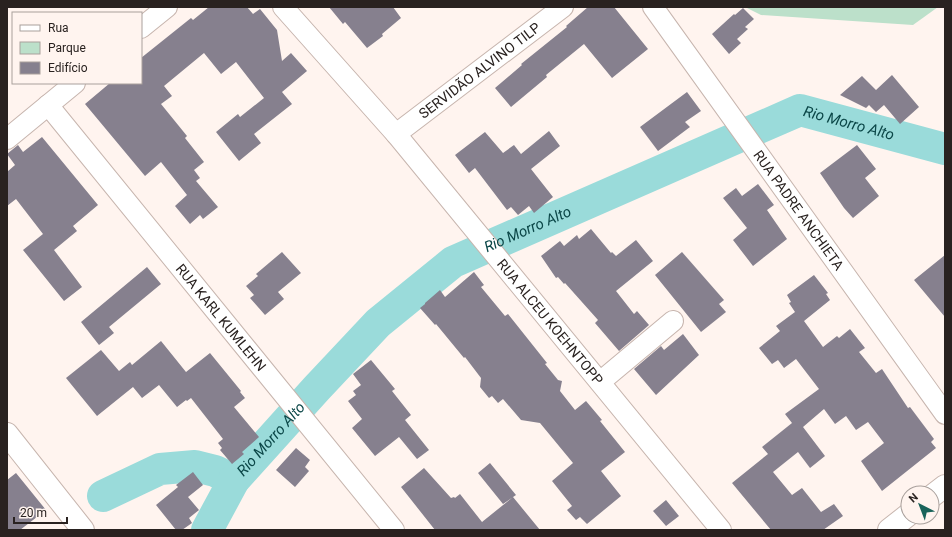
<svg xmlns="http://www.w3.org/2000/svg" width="952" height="537" font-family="Roboto,sans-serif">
  <rect width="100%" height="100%" fill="#fff4ef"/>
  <path fill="#bce0ca" d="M 745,7 L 938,7 L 913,25 L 761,15 Z"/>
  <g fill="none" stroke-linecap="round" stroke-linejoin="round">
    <g stroke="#9adbda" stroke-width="32">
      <path d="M 103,496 L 160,469 L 195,466 L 215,471 L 234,480"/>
      <path id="s1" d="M 207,530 L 234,480 L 316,389 L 378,323 L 453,262 L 800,110 L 945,149"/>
    </g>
  </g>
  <path fill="#86808e" d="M 209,7 L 247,7 L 253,14 L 260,9 L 277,30 L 282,61 L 291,53 L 307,71 L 282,92 L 292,104 L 254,134 L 261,143 L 239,161 L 216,132 L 238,114 L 240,117 L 264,98 L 236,62 L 221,74 L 204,53 L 164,86 L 172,96 L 161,104 L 187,136 L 185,138 L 204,162 L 194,170 L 200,178 L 196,181 L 218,207 L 203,219 L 200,215 L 190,224 L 175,206 L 187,195 L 161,162 L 145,176 L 85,104 L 110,83 L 141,83 L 141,58 L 191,18 L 193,20 Z
    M 329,7 L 393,7 L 401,18 L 382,34 L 383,36 L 367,48 L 345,22 L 343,24 Z
    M 588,7 L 614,7 L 648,49 L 612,78 L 584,44 L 546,75 L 547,77 L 511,107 L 495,88 L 522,65 L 521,64 L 567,27 L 566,26 Z
    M 743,8 L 754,19 L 745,27 L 748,29 L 737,39 L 741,43 L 729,54 L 712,34 L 734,14 L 735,15 Z
    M 892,75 L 919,107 L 900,124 L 884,105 L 876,112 L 869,105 L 866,108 L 840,95 L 862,76 L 876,90 Z
    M 687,92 L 701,111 L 685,122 L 690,127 L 658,151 L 640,127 Z
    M 549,131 L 560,146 L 531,169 L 553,197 L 534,213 L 529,206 L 518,215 L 511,207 L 507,210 L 475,168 L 469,173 L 455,155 L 485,132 L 503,153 L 514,145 L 521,154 Z
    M 42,137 L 98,205 L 73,226 L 77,231 L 54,250 L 82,287 L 64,301 L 23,250 L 43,234 L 16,199 L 7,206 L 7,172 L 15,165 L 7,154 L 18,145 L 23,152 Z
    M 857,145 L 876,169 L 865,178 L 879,196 L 853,218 L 844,208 L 820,173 Z
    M 758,184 L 774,205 L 767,210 L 787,239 L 753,266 L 733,240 L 747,228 L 723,198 L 736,188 L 742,196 Z
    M 591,229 L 611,253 L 612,252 L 616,256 L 636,240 L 653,261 L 616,291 L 634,314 L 637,311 L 649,325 L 619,351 L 595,323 L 598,320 L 565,283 L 564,284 L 558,277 L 556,278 L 541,256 L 560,241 L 564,246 L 577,235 L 579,239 Z
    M 282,252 L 301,273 L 278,292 L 284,299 L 265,315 L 250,298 L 254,295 L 246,286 L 258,276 L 256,274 Z
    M 682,252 L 724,300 L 719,304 L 726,312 L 701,332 L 655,275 Z
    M 945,255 L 945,317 L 914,280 Z
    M 147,267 L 161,284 L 109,327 L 114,333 L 99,345 L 81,322 Z
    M 474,272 L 484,285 L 481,287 L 505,316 L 508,314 L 547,363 L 545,364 L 558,380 L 562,381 L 560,391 L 575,410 L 586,401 L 602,420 L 600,421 L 625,452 L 601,471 L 621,496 L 587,524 L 580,517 L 576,520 L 567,510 L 572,506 L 552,481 L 573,463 L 540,423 L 521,420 L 503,399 L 498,403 L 492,396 L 489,398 L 480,387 L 481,378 L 465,357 L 464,358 L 436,324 L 435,325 L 420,308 L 425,304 L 425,303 L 440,290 L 445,297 Z
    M 814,275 L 828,293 L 826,294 L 830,300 L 804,321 L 823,347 L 837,336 L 839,338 L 850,329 L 865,348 L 859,352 L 876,373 L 882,369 L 908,408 L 910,407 L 934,439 L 931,442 L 936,448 L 882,491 L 861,461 L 884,443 L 868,422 L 856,430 L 846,416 L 835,424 L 824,409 L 803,427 L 825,456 L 810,468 L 798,452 L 773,472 L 792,495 L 802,488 L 821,512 L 834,504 L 843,516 L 823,530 L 771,530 L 732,483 L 768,454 L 762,447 L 792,423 L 785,414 L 819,389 L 796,359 L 784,368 L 778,360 L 772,364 L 759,348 L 780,331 L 776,326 L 795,312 L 789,303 L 791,302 L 787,295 Z
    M 683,334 L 699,355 L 656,395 L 634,369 L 661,346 L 664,350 Z
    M 161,341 L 186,372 L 210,353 L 241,391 L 240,392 L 245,398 L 234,407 L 259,437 L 242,452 L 244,454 L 232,464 L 220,450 L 222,448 L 218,443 L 223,439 L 191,398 L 187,401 L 186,400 L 177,407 L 159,385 L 142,398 L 133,387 L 97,416 L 66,378 L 101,350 L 119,371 L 130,362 L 132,365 Z
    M 371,360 L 395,389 L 392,391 L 411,415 L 405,420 L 429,450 L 417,459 L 399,437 L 375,456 L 352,428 L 362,419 L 348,401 L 356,395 L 353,391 L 361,385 L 353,374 Z
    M 296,448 L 310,460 L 305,467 L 309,471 L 295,487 L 276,470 Z
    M 490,463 L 516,495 L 503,504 L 478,473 Z
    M 424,468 L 451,498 L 454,497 L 455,498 L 460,494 L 482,522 L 513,497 L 540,530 L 435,530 L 401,487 Z
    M 193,472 L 203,485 L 188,497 L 199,510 L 189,518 L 192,523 L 182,530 L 176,530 L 156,505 L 178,487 L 176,485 Z
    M 16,473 L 46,510 L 20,530 L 7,530 L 7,480 Z
    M 666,500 L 679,516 L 666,526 L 653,511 Z"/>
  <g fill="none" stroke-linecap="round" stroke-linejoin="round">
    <defs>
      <g id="street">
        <path id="s2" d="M 283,7 L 396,134 L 721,530"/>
        <path id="s3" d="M 653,7 L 945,414"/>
        <path d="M 141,28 L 167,7"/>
        <path id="s4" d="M 48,105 L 394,530"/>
        <path id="s5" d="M 396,134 L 563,7"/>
        <path d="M 7,139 L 75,83"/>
        <path d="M 600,382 L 673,321"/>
      </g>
      <path id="secondary" d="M 932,496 L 945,486
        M 889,530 L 908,515"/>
      <path id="primary" d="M 7,434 L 83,530"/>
    </defs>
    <use href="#street" stroke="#c7b5ae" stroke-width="22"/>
    <use href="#secondary" stroke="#c7b5ae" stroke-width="24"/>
    <use href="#primary" stroke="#c7b5ae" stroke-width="24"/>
    <use href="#street" stroke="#fff" stroke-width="20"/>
    <use href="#secondary" stroke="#fff" stroke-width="22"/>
    <use href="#primary" stroke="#fff" stroke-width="22"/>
  </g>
  <g text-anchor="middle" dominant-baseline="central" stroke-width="3" stroke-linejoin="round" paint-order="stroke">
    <g font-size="14" fill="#292220" stroke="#fff4ef">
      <text stroke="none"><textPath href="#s5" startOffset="105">SERVIDÃO ALVINO TILP</textPath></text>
      <text stroke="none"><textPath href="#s3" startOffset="250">RUA PADRE ANCHIETA</textPath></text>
      <text stroke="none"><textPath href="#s4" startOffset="274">RUA KARL KUMLEHN</textPath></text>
      <text stroke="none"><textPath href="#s2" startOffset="413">RUA ALCEU KOEHNTOPP</textPath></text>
    </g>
    <g font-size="15" font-style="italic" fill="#0b4748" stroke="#fff4ef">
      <text stroke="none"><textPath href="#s1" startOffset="796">Rio Morro Alto</textPath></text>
      <text stroke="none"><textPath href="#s1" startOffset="448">Rio Morro Alto</textPath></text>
      <text stroke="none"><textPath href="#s1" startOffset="112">Rio Morro Alto</textPath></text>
    </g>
  </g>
  <rect width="952" height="537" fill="none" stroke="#292220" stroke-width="16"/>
  <rect x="12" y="12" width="130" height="72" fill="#fff4ef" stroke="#a9a09c"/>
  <rect x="20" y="25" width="20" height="6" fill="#ffffff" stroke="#a9a09c"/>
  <text x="48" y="32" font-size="12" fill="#292220">Rua</text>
  <rect x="20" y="42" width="20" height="12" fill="#bce0ca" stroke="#a9a09c"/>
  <text x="48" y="52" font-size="12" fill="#292220">Parque</text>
  <rect x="20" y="62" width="20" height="12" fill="#86808e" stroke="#a9a09c"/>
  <text x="48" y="72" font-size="12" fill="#292220">Edifício</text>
  <g transform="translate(920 505) rotate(318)"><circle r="19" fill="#fff4ef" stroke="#a9a09c"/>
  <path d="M0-3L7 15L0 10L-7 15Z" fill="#19635a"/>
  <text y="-6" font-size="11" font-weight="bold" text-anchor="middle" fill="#292220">N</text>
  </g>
  <path d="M14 517v6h53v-6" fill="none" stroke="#292220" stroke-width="2"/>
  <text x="20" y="517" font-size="12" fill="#292220" stroke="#fff4ef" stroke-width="3" paint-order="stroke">20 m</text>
</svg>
